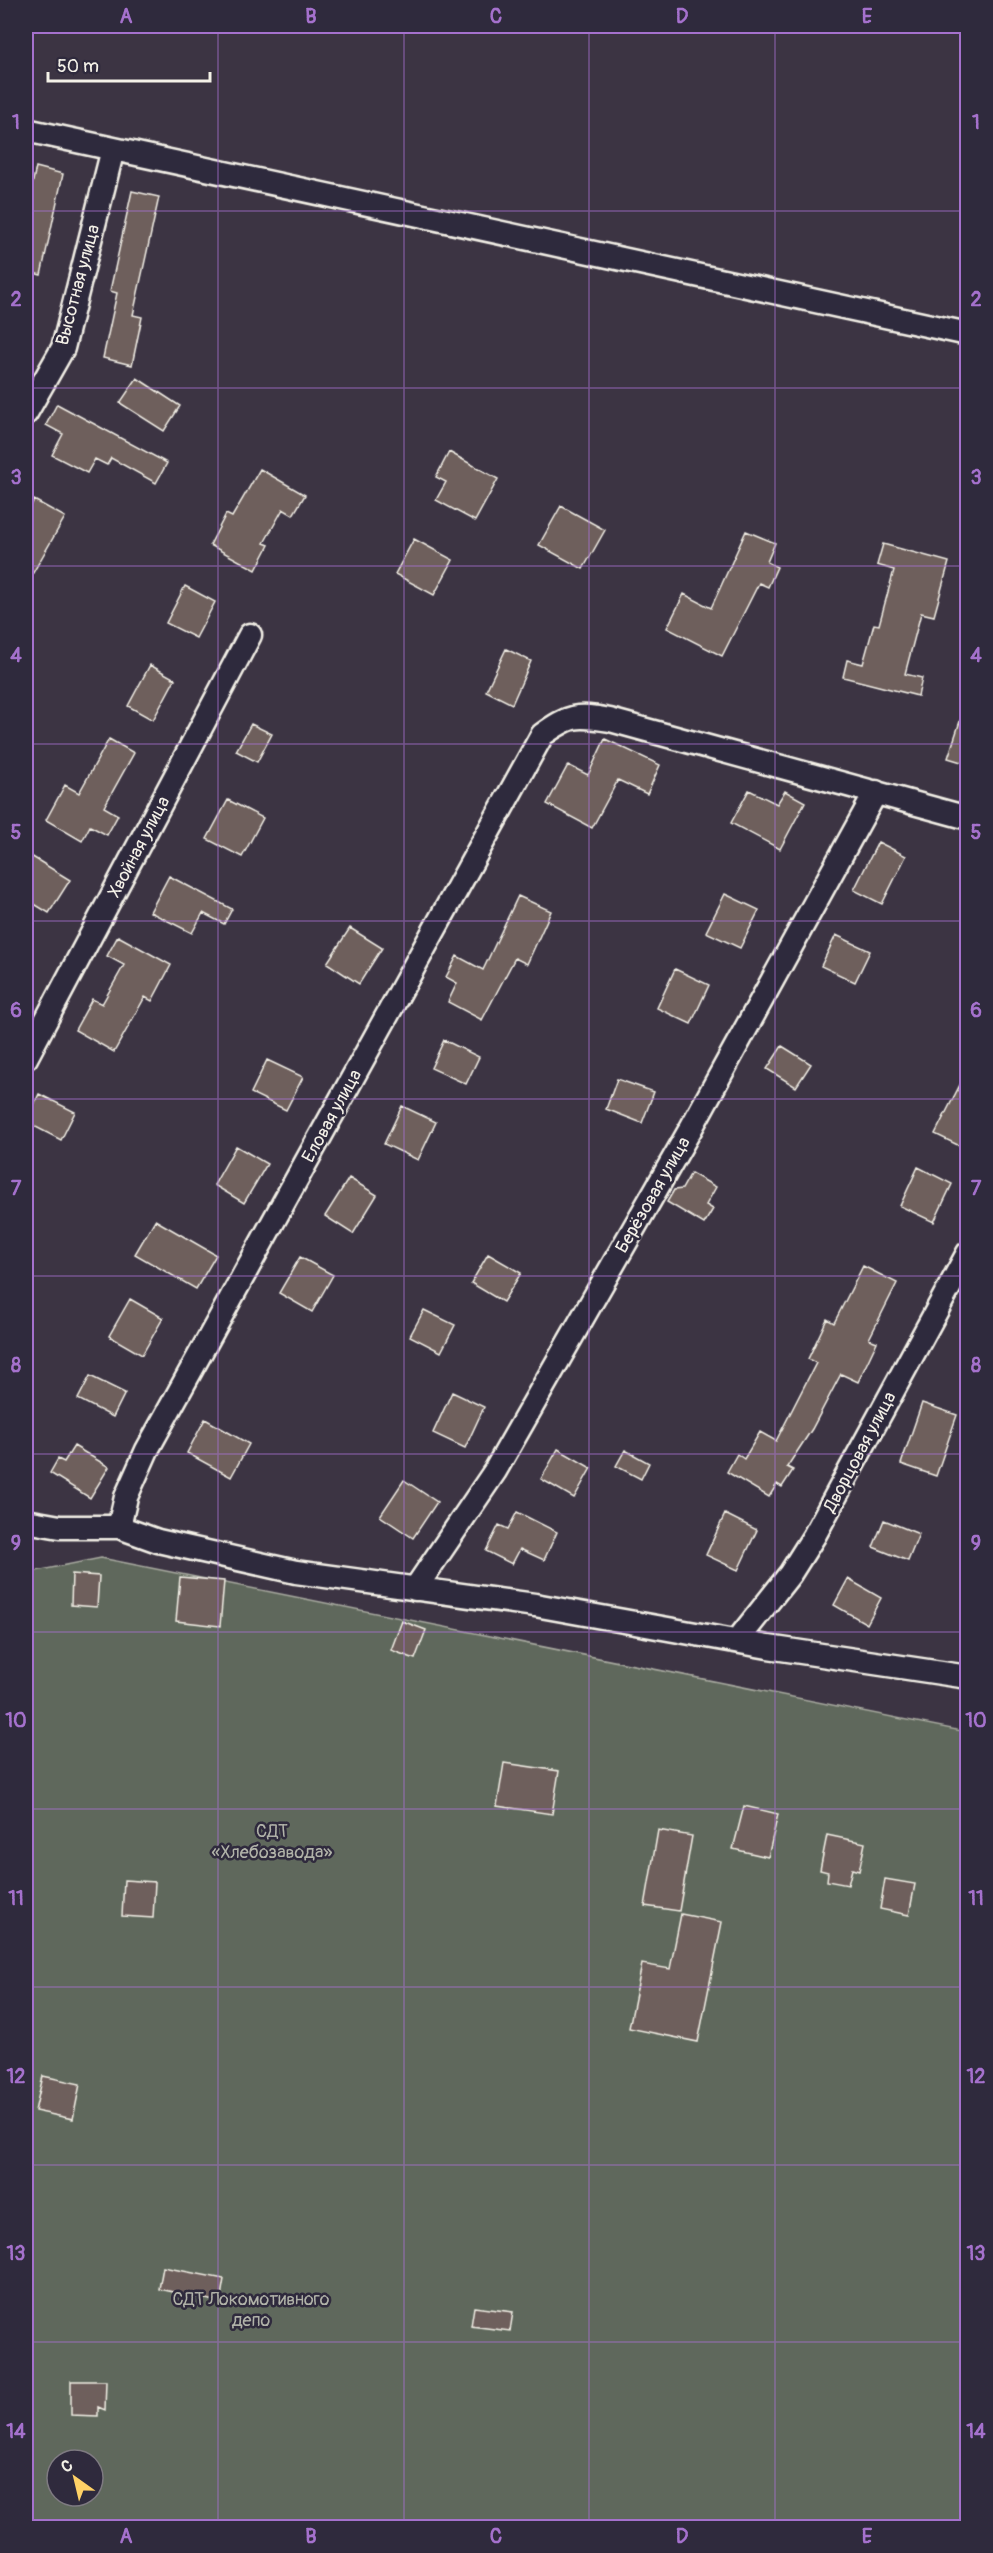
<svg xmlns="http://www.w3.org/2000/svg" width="993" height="2553" font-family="Pangolin,sans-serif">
  <rect width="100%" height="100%" fill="#3c3443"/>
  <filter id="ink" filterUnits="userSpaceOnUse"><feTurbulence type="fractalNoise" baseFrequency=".0167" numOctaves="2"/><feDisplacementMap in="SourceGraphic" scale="12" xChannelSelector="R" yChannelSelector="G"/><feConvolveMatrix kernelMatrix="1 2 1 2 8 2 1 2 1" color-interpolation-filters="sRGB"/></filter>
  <g filter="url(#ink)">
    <path fill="#5f685b" stroke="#aaaca2" stroke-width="1.5" fill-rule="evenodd" d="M 101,1558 L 967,1732 L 967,2527 L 26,2528 L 26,1573 ZM 57,2460 L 93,2460 L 93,2496 L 57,2496 Z"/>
    <path fill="#6e5e5b" stroke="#f4f1e8" stroke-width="1.5" d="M 36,167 L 63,174 L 41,275 L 26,271 L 26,213 Z
      M 132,191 L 159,197 L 133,315 L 142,317 L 132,365 L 103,358 L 117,293 L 110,291 Z
      M 137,378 L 180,406 L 164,431 L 120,403 Z
      M 57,404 L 167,463 L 156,483 L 111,458 L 107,465 L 95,459 L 87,473 L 52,455 L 63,434 L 46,425 Z
      M 449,452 L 498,479 L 475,521 L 436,500 L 446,482 L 436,477 Z
      M 260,469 L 305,495 L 293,515 L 283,509 L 264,543 L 269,545 L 256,570 L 210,545 L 226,514 L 232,517 Z
      M 34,500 L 65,517 L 26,585 L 26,515 Z
      M 561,506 L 605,530 L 583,569 L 539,545 Z
      M 746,531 L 775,543 L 767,562 L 777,567 L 768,587 L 759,583 L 722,656 L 667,628 L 684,594 L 711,608 Z
      M 414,539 L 453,560 L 434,595 L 395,574 Z
      M 883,544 L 949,562 L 934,616 L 921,613 L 905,674 L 922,678 L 918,696 L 843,677 L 847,660 L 863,664 L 874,624 L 879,625 L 894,570 L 877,565 Z
      M 185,586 L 215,602 L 196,638 L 166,623 Z
      M 506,649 L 531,661 L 512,704 L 486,691 Z
      M 150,665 L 175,679 L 153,720 L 128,706 Z
      M 964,709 L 968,709 L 968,764 L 948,758 Z
      M 251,724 L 272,734 L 257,762 L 236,751 Z
      M 109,739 L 134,753 L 104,807 L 118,815 L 107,835 L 90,826 L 82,841 L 46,820 L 65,785 L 79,793 Z
      M 605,739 L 660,765 L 647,794 L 618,780 L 592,828 L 547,804 L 568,765 L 588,775 Z
      M 749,790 L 777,804 L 785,791 L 805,802 L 780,849 L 731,823 Z
      M 228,800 L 263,818 L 242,857 L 207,839 Z
      M 878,842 L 906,856 L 882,904 L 854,890 Z
      M 26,853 L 70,880 L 49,913 L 26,899 Z
      M 169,876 L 232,909 L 224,924 L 203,913 L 192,933 L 150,912 Z
      M 725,894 L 759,910 L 740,948 L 706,932 Z
      M 518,896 L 551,911 L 527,964 L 515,958 L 482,1020 L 448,1002 L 457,983 L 446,977 L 457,956 L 483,970 Z
      M 350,928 L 382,948 L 359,984 L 327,963 Z
      M 836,935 L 870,951 L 855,982 L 821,966 Z
      M 118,936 L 171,965 L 152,1001 L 145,997 L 114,1052 L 75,1030 L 92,999 L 102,1004 L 124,965 L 107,956 Z
      M 675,969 L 709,985 L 691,1024 L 657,1008 Z
      M 444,1040 L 479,1057 L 466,1084 L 431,1068 Z
      M 782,1046 L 811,1064 L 796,1087 L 767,1069 Z
      M 267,1060 L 303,1077 L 286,1110 L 251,1093 Z
      M 968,1069 L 968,1150 L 935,1134 Z
      M 617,1079 L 654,1092 L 642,1123 L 606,1109 Z
      M 39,1094 L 75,1112 L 61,1140 L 26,1122 Z
      M 402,1106 L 436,1122 L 418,1160 L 384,1144 Z
      M 236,1146 L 267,1164 L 244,1203 L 214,1185 Z
      M 918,1167 L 952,1184 L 934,1222 L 900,1206 Z
      M 691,1173 L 716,1187 L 706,1205 L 713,1209 L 704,1224 L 667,1202 L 674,1190 L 682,1189 Z
      M 349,1178 L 377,1195 L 353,1234 L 325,1216 Z
      M 155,1220 L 216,1255 L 196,1289 L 135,1254 Z
      M 488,1254 L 521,1273 L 503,1302 L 471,1283 Z
      M 300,1257 L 333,1275 L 312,1312 L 279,1293 Z
      M 863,1266 L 897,1283 L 869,1339 L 877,1342 L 858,1382 L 841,1374 L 812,1429 L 787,1467 L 793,1470 L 782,1487 L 777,1484 L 769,1497 L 727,1472 L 737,1454 L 744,1459 L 760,1432 L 776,1441 L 816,1363 L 808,1359 L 827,1319 L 834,1323 Z
      M 130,1299 L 163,1318 L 142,1355 L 109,1336 Z
      M 424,1310 L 455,1325 L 441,1352 L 410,1336 Z
      M 90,1376 L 125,1393 L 113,1417 L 78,1399 Z
      M 452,1392 L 484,1407 L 465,1448 L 433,1433 Z
      M 922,1403 L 957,1415 L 936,1476 L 901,1464 Z
      M 205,1419 L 249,1444 L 231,1477 L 187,1453 Z
      M 74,1446 L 109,1467 L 90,1498 L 50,1473 L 58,1459 L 64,1462 Z
      M 558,1449 L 591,1468 L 574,1498 L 541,1479 Z
      M 625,1450 L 649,1463 L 641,1479 L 616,1466 Z
      M 404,1480 L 437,1502 L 413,1538 L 380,1516 Z
      M 517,1512 L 557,1532 L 544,1560 L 520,1549 L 512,1564 L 486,1551 L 499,1525 L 508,1529 Z
      M 725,1514 L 757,1530 L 738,1570 L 706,1555 Z
      M 884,1520 L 919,1534 L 908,1561 L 873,1547 Z
      M 72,1574 L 99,1576 L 97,1607 L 71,1605 Z
      M 180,1577 L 224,1581 L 220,1626 L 176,1621 Z
      M 848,1579 L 881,1598 L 867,1624 L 834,1605 Z
      M 402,1621 L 426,1630 L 415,1659 L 391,1650 Z
      M 504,1763 L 559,1771 L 552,1814 L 497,1806 Z
      M 744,1806 L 778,1814 L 768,1857 L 733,1849 Z
      M 658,1830 L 692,1836 L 679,1911 L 645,1906 Z
      M 827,1835 L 865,1843 L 859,1871 L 852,1869 L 848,1885 L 827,1881 L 828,1872 L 820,1870 Z
      M 885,1879 L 915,1884 L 909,1915 L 880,1909 Z
      M 124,1880 L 155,1882 L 153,1918 L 122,1916 Z
      M 681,1914 L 722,1922 L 698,2042 L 629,2028 L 642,1964 L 670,1969 Z
      M 43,2076 L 80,2084 L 73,2119 L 35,2111 Z
      M 163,2267 L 224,2279 L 220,2302 L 159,2289 Z
      M 474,2307 L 513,2312 L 510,2331 L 471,2326 Z
      M 71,2381 L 106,2381 L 105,2410 L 98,2407 L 98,2416 L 71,2415 Z"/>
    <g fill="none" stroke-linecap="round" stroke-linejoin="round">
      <defs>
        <path id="street" d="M 26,130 L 968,334
          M 26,413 L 63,348 L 113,149
          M 26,1058 L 250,635
          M 26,1521 L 60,1527 L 119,1527 L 158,1541 L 296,1572 L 535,1605 L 768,1647 L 968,1677
          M 119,1527 L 126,1497 L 147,1450 L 542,735 C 570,715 576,714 610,720 L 968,818
          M 415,1589 L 495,1471 L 690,1130 L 876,792
          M 737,1641 L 790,1574 L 814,1536 L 968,1253"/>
      </defs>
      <use href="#street" stroke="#f4f1e8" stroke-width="27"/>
      <use href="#street" stroke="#2f2a3d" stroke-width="22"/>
    </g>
  </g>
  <path fill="none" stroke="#a571cd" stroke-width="1.5" stroke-opacity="0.55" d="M 218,26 L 218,2528M 404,26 L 404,2528M 589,26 L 589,2528M 775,26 L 775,2528M 26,211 L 968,211M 26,388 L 968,388M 26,566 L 968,566M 26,744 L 968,744M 26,921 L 968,921M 26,1099 L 968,1099M 26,1276 L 968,1276M 26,1454 L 968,1454M 26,1632 L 968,1632M 26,1809 L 968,1809M 26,1987 L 968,1987M 26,2165 L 968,2165M 26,2342 L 968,2342"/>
  <g text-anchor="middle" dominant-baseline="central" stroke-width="5" stroke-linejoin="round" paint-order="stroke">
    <g font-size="18" fill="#f4f1e8" stroke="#2f2a3d">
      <text transform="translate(78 285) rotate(-75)">Высотная улица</text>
      <text transform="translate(139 847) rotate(-62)">Хвойная улица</text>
      <text transform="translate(332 1116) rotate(-61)">Еловая улица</text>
      <text transform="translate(653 1195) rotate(-60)">Берёзовая улица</text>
      <text transform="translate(860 1452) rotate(-62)">Дворцовая улица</text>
    </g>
    <g font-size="18" fill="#b1b3a9" stroke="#2f2a3d">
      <text x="272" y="1831">СДТ<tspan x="272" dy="21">«Хлебозавода»</tspan></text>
      <text x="251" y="2299">СДТ Локомотивного<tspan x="251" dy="21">депо</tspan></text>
    </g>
  </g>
  <rect width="993" height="2553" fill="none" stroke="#2f2a3d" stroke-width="66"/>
  <g transform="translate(75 2478) rotate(326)"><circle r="28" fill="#2f2a3d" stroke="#7e7a81" stroke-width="1.5"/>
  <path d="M0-4.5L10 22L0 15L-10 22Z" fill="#ffd166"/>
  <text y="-9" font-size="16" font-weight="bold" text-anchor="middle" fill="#f4f1e8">С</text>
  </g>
  <path d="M48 72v9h162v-9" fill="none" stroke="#f4f1e8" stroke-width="3"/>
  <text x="57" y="72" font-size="18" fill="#f4f1e8" stroke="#2f2a3d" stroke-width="4.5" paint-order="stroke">50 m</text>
  <rect x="33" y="33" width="927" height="2487" fill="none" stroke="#a571cd" stroke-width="2"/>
  <g font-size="20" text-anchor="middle" font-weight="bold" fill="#a571cd">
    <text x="126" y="23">A</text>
    <text x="311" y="23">B</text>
    <text x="496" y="23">C</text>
    <text x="682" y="23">D</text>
    <text x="867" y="23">E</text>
    <text x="16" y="129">1</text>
    <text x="976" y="129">1</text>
    <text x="16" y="306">2</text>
    <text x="976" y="306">2</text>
    <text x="16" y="484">3</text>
    <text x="976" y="484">3</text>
    <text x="16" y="662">4</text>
    <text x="976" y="662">4</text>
    <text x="16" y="839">5</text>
    <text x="976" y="839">5</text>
    <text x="16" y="1017">6</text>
    <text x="976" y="1017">6</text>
    <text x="16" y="1195">7</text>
    <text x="976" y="1195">7</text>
    <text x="16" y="1372">8</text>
    <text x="976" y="1372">8</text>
    <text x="16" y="1550">9</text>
    <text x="976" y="1550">9</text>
    <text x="16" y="1727">10</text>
    <text x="976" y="1727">10</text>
    <text x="16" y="1905">11</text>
    <text x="976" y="1905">11</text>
    <text x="16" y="2083">12</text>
    <text x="976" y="2083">12</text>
    <text x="16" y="2260">13</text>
    <text x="976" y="2260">13</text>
    <text x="16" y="2438">14</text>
    <text x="976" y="2438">14</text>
    <text x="126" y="2543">A</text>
    <text x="311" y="2543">B</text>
    <text x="496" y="2543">C</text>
    <text x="682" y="2543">D</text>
    <text x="867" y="2543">E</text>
  </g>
</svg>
